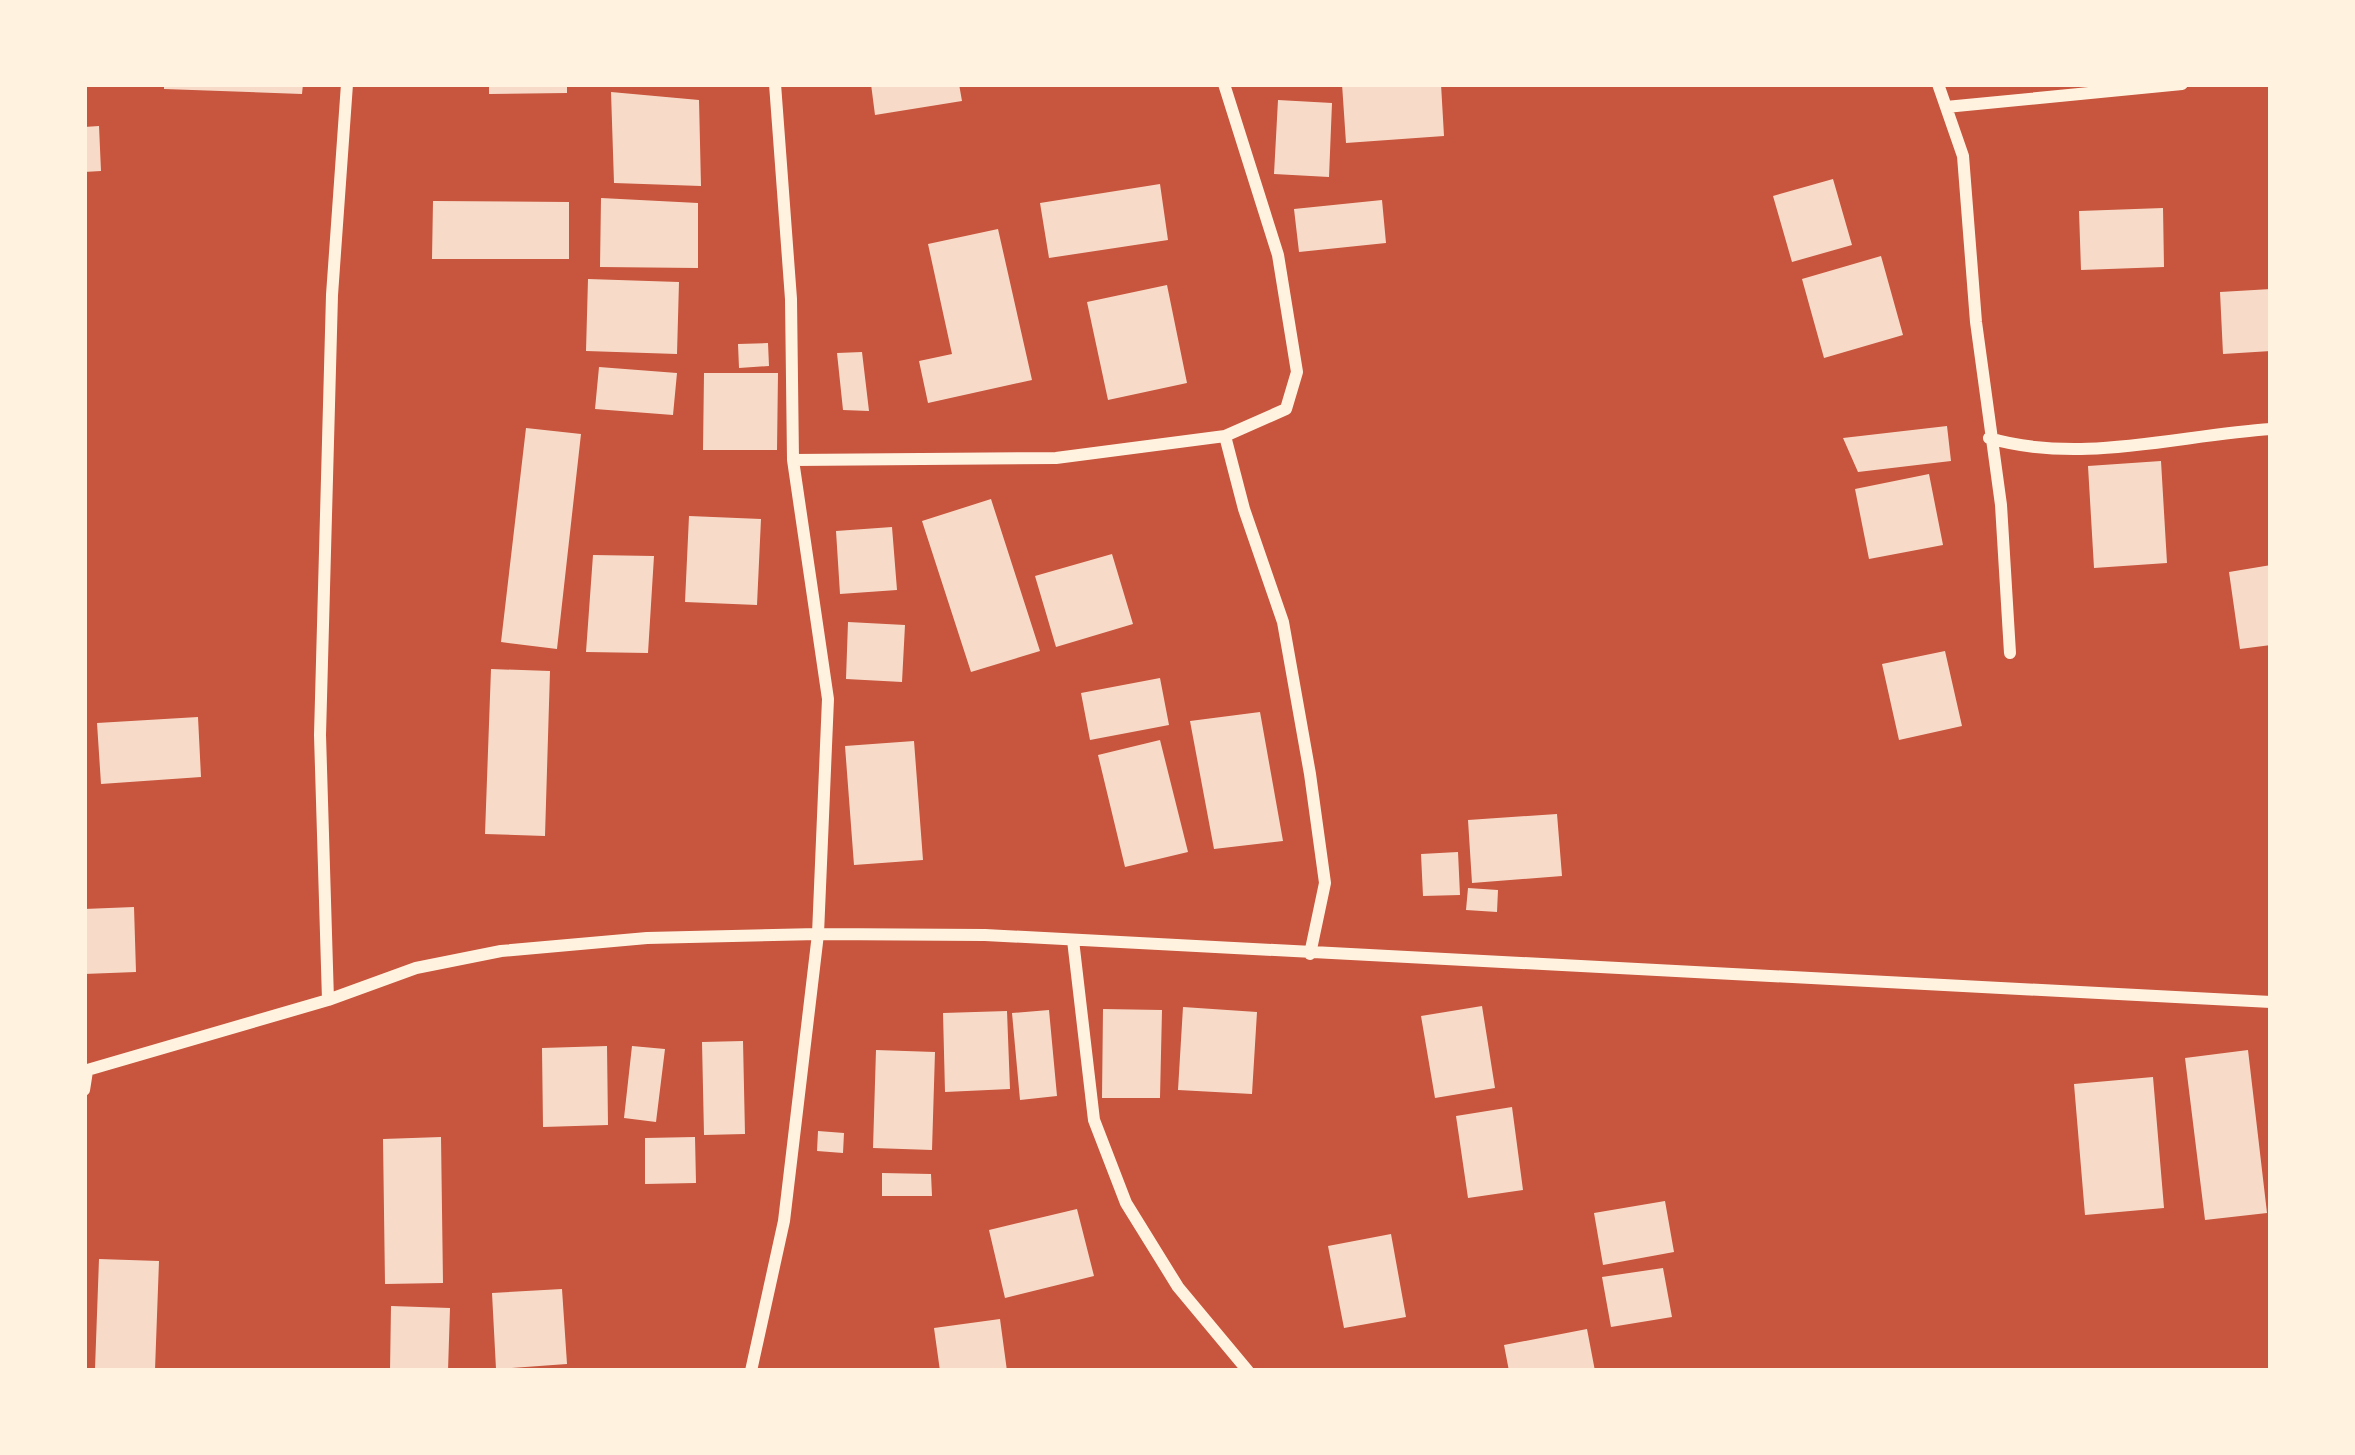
<svg xmlns="http://www.w3.org/2000/svg" width="2355" height="1455" font-family="'Zilla Slab',serif">
  <rect width="100%" height="100%" fill="#c8553d"/>
  <path fill="#f7dbc8" d="M 164,84 L 303,84 L 302,94 L 164,89 Z
    M 489,84 L 567,84 L 567,93 L 489,94 Z
    M 871,84 L 959,84 L 962,101 L 875,115 Z
    M 1342,84 L 1441,84 L 1444,136 L 1346,143 Z
    M 611,92 L 699,100 L 701,186 L 614,183 Z
    M 1278,100 L 1332,103 L 1329,177 L 1274,174 Z
    M 99,126 L 101,171 L 84,172 L 84,127 Z
    M 1833,179 L 1852,245 L 1792,262 L 1773,196 Z
    M 1160,184 L 1168,240 L 1049,258 L 1040,203 Z
    M 601,198 L 698,203 L 698,268 L 600,267 Z
    M 1382,200 L 1386,243 L 1299,252 L 1294,209 Z
    M 433,201 L 569,202 L 569,259 L 432,259 Z
    M 2163,208 L 2164,267 L 2081,270 L 2079,211 Z
    M 998,229 L 1032,380 L 928,403 L 919,361 L 952,354 L 928,244 Z
    M 1881,256 L 1903,335 L 1824,358 L 1802,279 Z
    M 588,279 L 679,282 L 677,354 L 586,351 Z
    M 1167,285 L 1187,383 L 1108,400 L 1087,302 Z
    M 2271,289 L 2271,351 L 2223,354 L 2220,292 Z
    M 768,343 L 769,366 L 739,368 L 738,344 Z
    M 862,352 L 869,411 L 843,410 L 837,353 Z
    M 599,367 L 677,373 L 673,415 L 595,409 Z
    M 704,373 L 778,373 L 777,450 L 703,450 Z
    M 1947,426 L 1951,461 L 1858,472 L 1843,438 Z
    M 526,428 L 581,434 L 557,649 L 501,642 Z
    M 2161,461 L 2167,563 L 2094,568 L 2088,466 Z
    M 1929,474 L 1943,545 L 1869,559 L 1855,489 Z
    M 991,499 L 1040,651 L 971,672 L 922,521 Z
    M 689,516 L 761,519 L 757,605 L 685,602 Z
    M 892,527 L 897,590 L 840,594 L 836,531 Z
    M 1112,554 L 1133,624 L 1056,647 L 1035,576 Z
    M 593,555 L 654,556 L 648,653 L 586,652 Z
    M 2271,565 L 2271,645 L 2240,649 L 2229,572 Z
    M 848,622 L 905,625 L 902,682 L 846,679 Z
    M 1945,651 L 1962,726 L 1899,740 L 1882,664 Z
    M 491,669 L 550,671 L 545,836 L 485,834 Z
    M 1160,678 L 1169,725 L 1090,740 L 1081,693 Z
    M 1260,712 L 1283,841 L 1214,849 L 1190,721 Z
    M 198,717 L 201,777 L 101,784 L 97,723 Z
    M 1160,740 L 1188,852 L 1125,867 L 1098,755 Z
    M 914,741 L 923,860 L 854,865 L 845,746 Z
    M 1557,814 L 1562,876 L 1472,883 L 1468,820 Z
    M 1458,852 L 1460,895 L 1423,896 L 1421,854 Z
    M 1468,888 L 1498,890 L 1497,912 L 1466,910 Z
    M 134,907 L 136,972 L 84,974 L 84,909 Z
    M 1482,1006 L 1495,1088 L 1435,1098 L 1421,1016 Z
    M 1183,1007 L 1257,1012 L 1252,1094 L 1178,1090 Z
    M 1103,1009 L 1162,1010 L 1160,1098 L 1102,1098 Z
    M 1049,1010 L 1057,1096 L 1020,1100 L 1012,1013 Z
    M 1007,1011 L 1010,1089 L 945,1092 L 943,1013 Z
    M 743,1041 L 745,1134 L 704,1135 L 702,1042 Z
    M 607,1046 L 608,1125 L 543,1127 L 542,1048 Z
    M 632,1046 L 665,1049 L 656,1122 L 624,1118 Z
    M 876,1050 L 935,1052 L 932,1150 L 873,1148 Z
    M 2248,1050 L 2267,1213 L 2205,1220 L 2185,1058 Z
    M 2153,1077 L 2164,1208 L 2085,1215 L 2074,1084 Z
    M 1512,1107 L 1523,1190 L 1468,1198 L 1456,1116 Z
    M 818,1131 L 844,1133 L 843,1153 L 817,1151 Z
    M 441,1137 L 443,1283 L 385,1284 L 383,1139 Z
    M 695,1137 L 696,1183 L 645,1184 L 645,1138 Z
    M 882,1173 L 931,1174 L 932,1196 L 882,1196 Z
    M 1665,1201 L 1674,1252 L 1603,1265 L 1594,1213 Z
    M 1077,1209 L 1094,1276 L 1005,1298 L 989,1230 Z
    M 1391,1234 L 1406,1317 L 1344,1328 L 1328,1246 Z
    M 99,1259 L 159,1261 L 155,1370 L 95,1369 Z
    M 1663,1268 L 1672,1317 L 1611,1327 L 1602,1277 Z
    M 562,1289 L 567,1364 L 496,1369 L 492,1293 Z
    M 391,1306 L 450,1308 L 448,1371 L 390,1371 Z
    M 1000,1319 L 1007,1371 L 940,1371 L 934,1328 Z
    M 1587,1329 L 1595,1371 L 1509,1371 L 1504,1345 Z"/>
  <g fill="none" stroke-linecap="round" stroke-linejoin="round">
    <path stroke="#fff3e0" stroke-width="12" d="M 1938,84 L 1963,156 L 1976,322 L 2001,505 L 2010,653
      M 1946,107 L 2182,84
      M 1225,436 L 1244,509 L 1283,622 L 1310,774 L 1325,883 L 1310,954
      M 1989,438 C 2081,465 2178,435 2271,429
      M 793,460 L 1056,458 L 1225,436 L 1286,409 L 1297,372 L 1278,255 L 1224,84
      M 1073,940 L 1094,1120 L 1126,1203 L 1178,1287 L 1248,1371
      M 328,1000 L 320,735 L 332,295 L 347,84
      M 84,1071 L 328,1000 L 416,968 L 501,951 L 647,938 L 818,934 L 985,935 L 2271,1002
      M 84,1090 L 87,1071
      M 751,1371 L 784,1221 L 818,934 L 828,699 L 793,460 L 791,299 L 775,84"/>
  </g>
  <rect width="2355" height="1455" fill="none" stroke="#fff3e0" stroke-width="174"/>
</svg>
